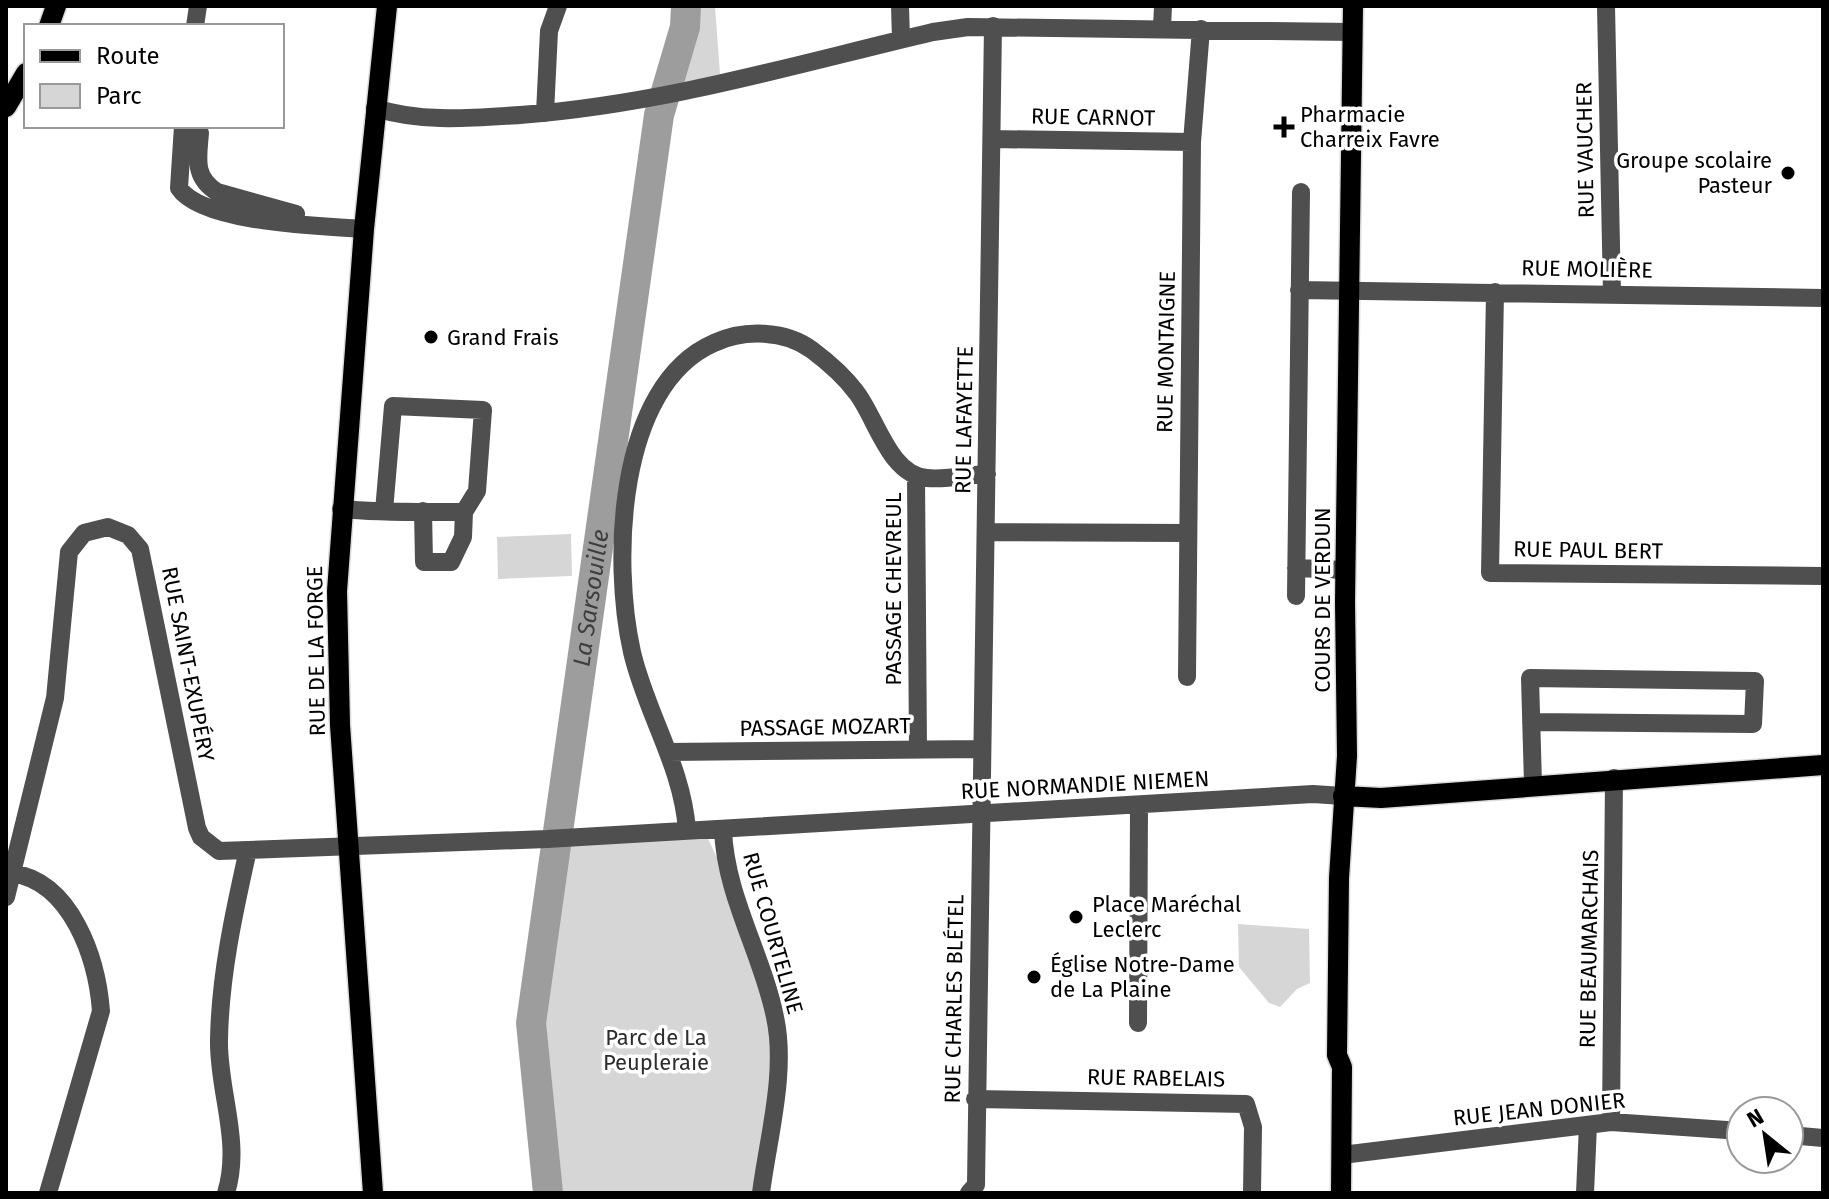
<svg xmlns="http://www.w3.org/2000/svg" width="1829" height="1199" font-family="'Fira Sans',sans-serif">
  <rect width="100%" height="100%" fill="#fff"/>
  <path fill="#d6d6d6" d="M 684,6 L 715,6 L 720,74 L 671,86 L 686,29 Z
    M 571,534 L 572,576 L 498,579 L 497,537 Z
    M 704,830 L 738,903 L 776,1021 L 761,1193 L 548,1193 L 531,1023 L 543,939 L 572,837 Z
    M 1238,924 L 1309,929 L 1310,983 L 1297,989 L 1280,1007 L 1269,1003 L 1239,967 Z"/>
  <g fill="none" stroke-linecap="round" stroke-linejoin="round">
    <path stroke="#9d9d9d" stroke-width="30" id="s1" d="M 548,1193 L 531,1023 L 659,115 L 685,27 L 686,6"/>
    <defs>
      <path id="major" d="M 49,26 L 56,6
        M 6,107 L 26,73
        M 1343,796 L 1381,798 L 1823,765
        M 373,1193 L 340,725 L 337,591 L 364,229 L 387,6
        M 1341,1193 L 1342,1067 L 1337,1055 L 1339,878 L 1347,756 L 1345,602 L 1353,6"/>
    </defs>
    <use href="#major" stroke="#dbdbdb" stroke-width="23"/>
    <path stroke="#4f4f4f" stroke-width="18" d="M 900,6 L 901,39
      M 1606,6 L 1612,293
      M 195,26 L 198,6
      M 1162,28 L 1163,6
      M 375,108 C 423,123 471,118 520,115 C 664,104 793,65 933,32 L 968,27 L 1353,32
      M 545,113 L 549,31 L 558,6
      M 183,126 L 179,188 C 202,223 322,226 364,229
      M 200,133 C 198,158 193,177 217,192 L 296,214
      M 993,139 L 1192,142
      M 1299,290 L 1823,298
      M 1495,292 L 1490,573 L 1823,576
      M 916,476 L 918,750
      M 341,509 C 382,513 423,512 464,512 L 477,491 L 483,410 L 393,406 L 384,511
      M 423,511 L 424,562 L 451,562 L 463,537 L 464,512
      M 986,532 L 1188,533
      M 1296,568 L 1345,570
      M 1296,596 L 1301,192
      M 1187,677 L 1192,142 L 1201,29
      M 1531,722 L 1753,724 L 1755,681 L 1530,678 L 1533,784
      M 668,752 L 982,749
      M 723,829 C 725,895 762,953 775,1017 C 787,1072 768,1138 761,1193
      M 687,831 C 683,767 646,713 632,652 C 612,563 616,386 714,343 C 744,329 785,330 812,350 C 828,362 844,376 856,392 C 876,417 889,475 927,478 C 946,480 967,475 987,474
      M 12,873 C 72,882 97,959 101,1011 L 48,1193
      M 6,897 L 55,698 L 69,552 L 84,533 L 108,527 L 128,535 L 140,549 L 197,828 L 201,837 L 219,851 L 547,839 L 1313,794 L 1343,796
      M 1138,1023 L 1139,806
      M 975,1099 L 1246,1104 L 1253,1127 L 1252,1193
      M 1611,1122 L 1614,778
      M 1789,1135 L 1823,1138
      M 1342,1155 L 1611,1122 L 1741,1131
      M 226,1193 C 242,1142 218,1091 219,1040 C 220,976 234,912 248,850
      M 969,1193 L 976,1185 L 993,26
      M 1585,1193 L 1588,1125"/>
    <use href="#major" stroke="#000" stroke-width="20"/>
  </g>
  <g fill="#000" stroke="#fff" stroke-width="3">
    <path d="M1280 115h8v8h8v8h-8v8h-8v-8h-8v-8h8z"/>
    <circle cx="1788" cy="173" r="8"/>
    <circle cx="431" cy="337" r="8"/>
    <circle cx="1076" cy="917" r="8"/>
    <circle cx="1034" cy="977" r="8"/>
  </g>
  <g text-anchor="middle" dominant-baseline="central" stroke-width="7" stroke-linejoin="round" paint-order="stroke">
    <g font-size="22" fill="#000" stroke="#fff" text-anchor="start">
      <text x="1300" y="114">Pharmacie<tspan x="1300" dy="25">Charreix Favre</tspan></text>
      <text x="1772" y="160" text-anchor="end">Groupe scolaire<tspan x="1772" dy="25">Pasteur</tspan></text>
      <text x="447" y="337">Grand Frais</text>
      <text x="1092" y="904">Place Maréchal<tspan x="1092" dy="25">Leclerc</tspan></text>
      <text x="1050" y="964">Église Notre-Dame<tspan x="1050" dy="25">de La Plaine</tspan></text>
    </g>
    <g font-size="22" fill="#000" stroke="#fff">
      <text transform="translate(1093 117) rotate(1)">RUE CARNOT</text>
      <text transform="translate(1585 150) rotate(-91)">RUE VAUCHER</text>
      <text transform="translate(1587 269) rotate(1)">RUE MOLIÈRE</text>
      <text transform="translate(1166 352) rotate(-89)">RUE MONTAIGNE</text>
      <text transform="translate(964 420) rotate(-89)">RUE LAFAYETTE</text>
      <text transform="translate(1588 550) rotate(1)">RUE PAUL BERT</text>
      <text transform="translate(893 589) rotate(-90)">PASSAGE CHEVREUL</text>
      <text transform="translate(1322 600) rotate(-90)">COURS DE VERDUN</text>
      <text transform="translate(316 651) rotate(-91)">RUE DE LA FORGE</text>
      <text transform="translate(188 664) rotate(79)">RUE SAINT-EXUPÉRY</text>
      <text transform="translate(825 727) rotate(-1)">PASSAGE MOZART</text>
      <text transform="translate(1085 785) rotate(-3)">RUE NORMANDIE NIEMEN</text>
      <text transform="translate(773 933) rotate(74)">RUE COURTELINE</text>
      <text transform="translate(1589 949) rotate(-89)">RUE BEAUMARCHAIS</text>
      <text transform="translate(954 999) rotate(-89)">RUE CHARLES BLÉTEL</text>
      <text transform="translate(1156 1078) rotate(1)">RUE RABELAIS</text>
      <text transform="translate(1539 1109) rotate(-6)">RUE JEAN DONIER</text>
    </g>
    <g font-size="22" fill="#2d2d2d" stroke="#fff">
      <text x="656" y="1037">Parc de La<tspan x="656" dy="25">Peupleraie</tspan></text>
    </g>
    <g font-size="24" font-style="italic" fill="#3e3e3e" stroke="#fff">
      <text stroke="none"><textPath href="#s1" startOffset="600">La Sarsouille</textPath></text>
    </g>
  </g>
  <rect width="1829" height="1199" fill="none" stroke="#000000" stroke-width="16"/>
  <rect x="24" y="24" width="260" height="104" fill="#ffffff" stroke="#999999" stroke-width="2"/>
  <rect x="40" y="50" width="40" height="12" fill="#000000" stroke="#999999" stroke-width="2"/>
  <text x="96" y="64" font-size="24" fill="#000000">Route</text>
  <rect x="40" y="84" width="40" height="24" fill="#d6d6d6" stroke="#999999" stroke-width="2"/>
  <text x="96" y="104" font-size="24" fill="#000000">Parc</text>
  <g transform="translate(1765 1135) rotate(330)"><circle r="38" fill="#ffffff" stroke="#999999" stroke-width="2"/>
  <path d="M0-6L14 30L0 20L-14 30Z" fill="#000000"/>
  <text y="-12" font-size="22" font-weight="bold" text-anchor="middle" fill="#000000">N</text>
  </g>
</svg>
